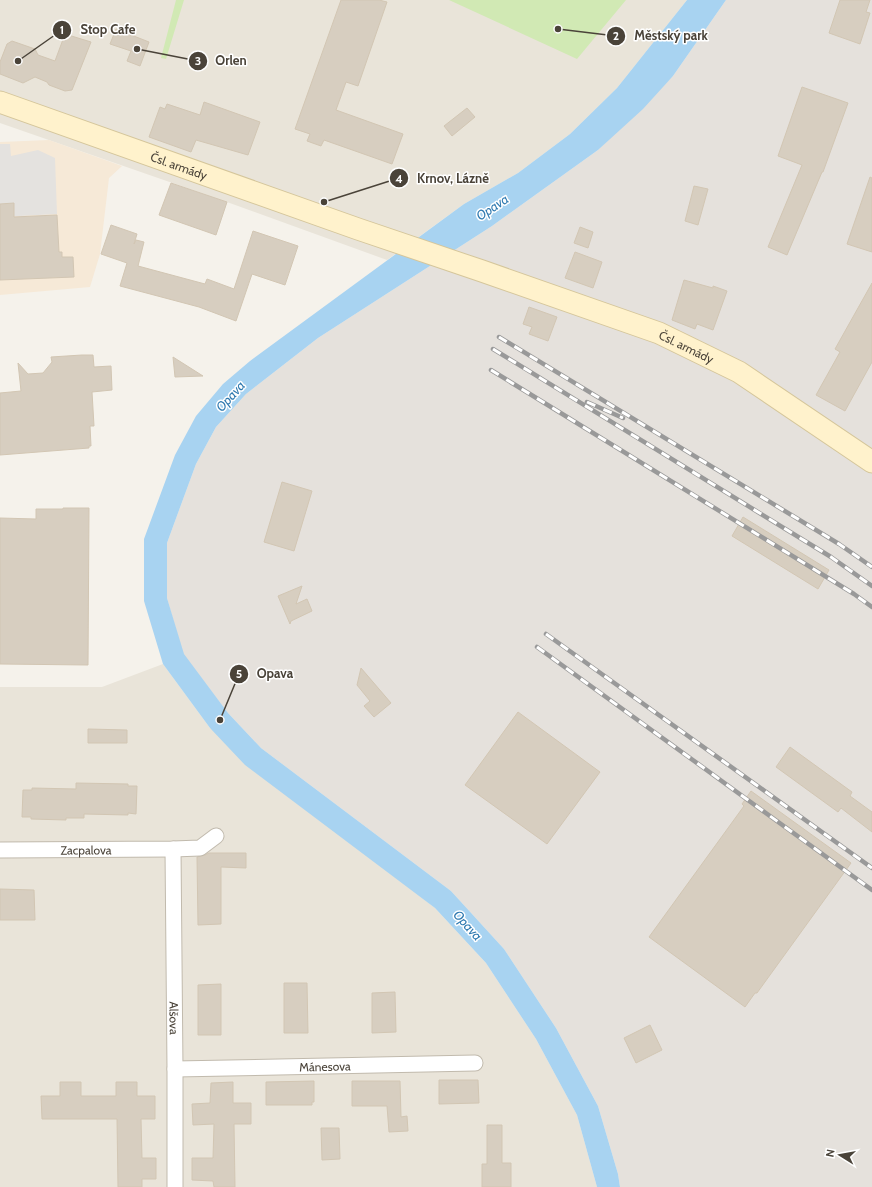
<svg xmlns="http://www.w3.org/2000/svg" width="872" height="1187" font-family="Cabin,sans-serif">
  <rect width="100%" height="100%" fill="#f5f2eb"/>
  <path fill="#e9e4d9" d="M 0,0 L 687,0 L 617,88 L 570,134 L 518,173 L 464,204 L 387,260 L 227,202 L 0,123 Z
    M 163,664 L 210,728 L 435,908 L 486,963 L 536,1039 L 577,1115 L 597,1187 L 0,1187 L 0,687 L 102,687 Z"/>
  <path fill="#f6e9d7" d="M 49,140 L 122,166 L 109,178 L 100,254 L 90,287 L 0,295 L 0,142 Z"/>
  <path fill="#e5e1dc" d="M 726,0 L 872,0 L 872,1187 L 620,1187 L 618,1174 L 598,1106 L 556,1028 L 504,949 L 451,891 L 261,748 L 228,713 L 183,654 L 167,598 L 167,543 L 196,464 L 216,427 L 246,394 L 318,338 L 492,226 L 598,150 L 673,76 Z"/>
  <path fill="#d1e9b4" d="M 176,0 L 184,0 L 166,59 L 161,58 Z
    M 449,0 L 626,0 L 577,59 Z"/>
  <path fill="#e4e2df" d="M 0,144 L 10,144 L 11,156 L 38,150 L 55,158 L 57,214 L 0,217 Z"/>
  <path fill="#a8d3f1" d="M 687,0 L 726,0 L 673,76 L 643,109 L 598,150 L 492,226 L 318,338 L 246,394 L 216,427 L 196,464 L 167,543 L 167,598 L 184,654 L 228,713 L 261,748 L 451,891 L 504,949 L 556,1028 L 598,1106 L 618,1174 L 620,1187 L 597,1187 L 577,1115 L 536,1039 L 486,963 L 435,908 L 245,765 L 210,728 L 163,664 L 144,601 L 144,539 L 175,455 L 196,416 L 223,384 L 250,361 L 464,204 L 518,173 L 570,134 L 617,88 Z"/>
  <path fill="#d7cec0" stroke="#d2c6b3" d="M 341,0 L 379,0 L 387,2 L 358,86 L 346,82 L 336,110 L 403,134 L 392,164 L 324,140 L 321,146 L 307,141 L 310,134 L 295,129 Z
    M 840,0 L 870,0 L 866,12 L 870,13 L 860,44 L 829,33 Z
    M 116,29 L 149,42 L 140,66 L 127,61 L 131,51 L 110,44 Z
    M 65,34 L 91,42 L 72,90 L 65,91 L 49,85 L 47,82 L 35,77 L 23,83 L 0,74 L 0,62 L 7,44 L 12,41 L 35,49 L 38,55 L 55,61 Z
    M 802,87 L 848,103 L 823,172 L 822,172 L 787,255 L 768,247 L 802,165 L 778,156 Z
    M 204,102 L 260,122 L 248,155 L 196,140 L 191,152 L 149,137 L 160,107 L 165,109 L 167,104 L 200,115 Z
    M 467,108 L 475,117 L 452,136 L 444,126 Z
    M 870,177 L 872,178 L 872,252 L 847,244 Z
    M 171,183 L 227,202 L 216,235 L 159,215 Z
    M 694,186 L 708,189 L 698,225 L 685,221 Z
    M 14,203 L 14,217 L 57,215 L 59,252 L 62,252 L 62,257 L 73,257 L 74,277 L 0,280 L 0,204 Z
    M 111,225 L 137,234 L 134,244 L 136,240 L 144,242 L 138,266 L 205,284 L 207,279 L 234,289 L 253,231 L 298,246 L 285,285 L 252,274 L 236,321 L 199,307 L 120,286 L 127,263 L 101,254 Z
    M 580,227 L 593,232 L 588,248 L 574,243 Z
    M 575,252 L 602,262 L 593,288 L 565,278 Z
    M 684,280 L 713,288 L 713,286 L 727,291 L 713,330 L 697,324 L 695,329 L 672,320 Z
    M 872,283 L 872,362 L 845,411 L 816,395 L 840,352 L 835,349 Z
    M 529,307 L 557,317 L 548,341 L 529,334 L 532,327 L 523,324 Z
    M 82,355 L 93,355 L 94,367 L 111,366 L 112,390 L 92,392 L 94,426 L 90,426 L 91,446 L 89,446 L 89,448 L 0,455 L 0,393 L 21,391 L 18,363 L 28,374 L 43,373 L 52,362 L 51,357 Z
    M 173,357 L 203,376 L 175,377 Z
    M 282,482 L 312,491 L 294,551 L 264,542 Z
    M 63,508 L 89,508 L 88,665 L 0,664 L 0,518 L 36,519 L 36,509 L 63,509 Z
    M 743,517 L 829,570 L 818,589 L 732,536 Z
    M 302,586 L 296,604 L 307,599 L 312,611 L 291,621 L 290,624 L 278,596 Z
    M 361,668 L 391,703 L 374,717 L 364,706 L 370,701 L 357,685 Z
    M 518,712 L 600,772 L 547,844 L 465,785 Z
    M 88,729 L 127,730 L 127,743 L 88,743 Z
    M 790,747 L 852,792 L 850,796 L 872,812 L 872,832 L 841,808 L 838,812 L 776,767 Z
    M 76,783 L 128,784 L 128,786 L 137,786 L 136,814 L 128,813 L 128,815 L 84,814 L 84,818 L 66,818 L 66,820 L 31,819 L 31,817 L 22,817 L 23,790 L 32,790 L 32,788 L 76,789 Z
    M 751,791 L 851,863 L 757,993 L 755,993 L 745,1007 L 649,937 L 744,806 L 742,804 Z
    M 209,853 L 246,853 L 246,868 L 221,867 L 221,924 L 198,925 L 197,857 L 205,855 Z
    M 0,889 L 34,890 L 35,920 L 0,920 Z
    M 284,983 L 307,983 L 308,1033 L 284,1033 Z
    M 221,984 L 221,1035 L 198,1035 L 198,985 Z
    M 395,992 L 396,1032 L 372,1033 L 372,993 Z
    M 650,1025 L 662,1050 L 636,1063 L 624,1038 Z
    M 439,1080 L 478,1080 L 479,1103 L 439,1104 Z
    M 314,1081 L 314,1102 L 312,1102 L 312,1105 L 266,1105 L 266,1082 Z
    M 352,1081 L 400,1081 L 401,1117 L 407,1116 L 408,1131 L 389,1132 L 387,1106 L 352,1106 Z
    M 60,1082 L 81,1082 L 81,1096 L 116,1096 L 116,1082 L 137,1082 L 137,1096 L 155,1096 L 155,1119 L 141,1119 L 142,1158 L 156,1158 L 156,1179 L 142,1179 L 142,1187 L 118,1187 L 117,1119 L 42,1119 L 41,1096 L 60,1096 Z
    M 233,1082 L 233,1103 L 251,1103 L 251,1124 L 234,1124 L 235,1187 L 214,1187 L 213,1181 L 192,1180 L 192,1158 L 213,1158 L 214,1124 L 193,1125 L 192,1104 L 210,1103 L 211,1083 Z
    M 487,1125 L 502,1125 L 502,1163 L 511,1163 L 511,1187 L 482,1187 L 482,1164 L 487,1164 Z
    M 321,1128 L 339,1128 L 340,1159 L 322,1160 Z"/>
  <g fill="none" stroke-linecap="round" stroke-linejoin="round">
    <defs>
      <g id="street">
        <path id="s1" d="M 173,849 L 175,1069 L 175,1187"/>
        <path id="s2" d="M 0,850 L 173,849 L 200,848 L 216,836"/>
        <path id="s3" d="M 175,1069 L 475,1063"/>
      </g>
      <g id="secondary">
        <path id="s4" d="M 0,102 L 358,229 L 482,271 L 659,333 L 739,372 L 872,462"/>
      </g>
    </defs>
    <use href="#street" stroke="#c1baad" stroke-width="17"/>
    <use href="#secondary" stroke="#d5c69b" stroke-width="23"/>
    <use href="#street" stroke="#fff" stroke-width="15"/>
    <use href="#secondary" stroke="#fff2cc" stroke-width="21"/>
    <defs>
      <path id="rail" d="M 499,337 L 839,544 L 872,567
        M 493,349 L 831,557 L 872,586
        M 491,370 L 854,594 L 872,607
        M 587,402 L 623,418
        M 546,634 L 872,868
        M 537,647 L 872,890"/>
    </defs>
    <use href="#rail" stroke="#999" stroke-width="4.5"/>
    <use href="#rail" stroke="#fff" stroke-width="3" stroke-dasharray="9" stroke-linecap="butt"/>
  </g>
  <g text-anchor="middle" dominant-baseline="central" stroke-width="3" stroke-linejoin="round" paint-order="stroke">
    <g font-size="12" fill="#4a4339" stroke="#fff">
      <text stroke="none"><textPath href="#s4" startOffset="190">Čsl. armády</textPath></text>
      <text stroke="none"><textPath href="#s4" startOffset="729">Čsl. armády</textPath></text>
      <text stroke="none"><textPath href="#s2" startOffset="86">Zacpalova</textPath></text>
      <text stroke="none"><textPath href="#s1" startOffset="169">Alšova</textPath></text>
      <text stroke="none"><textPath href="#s3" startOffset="150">Mánesova</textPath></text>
    </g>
    <g font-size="13" font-style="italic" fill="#2e79b0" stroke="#fff">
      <text transform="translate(492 207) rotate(-34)">Opava</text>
      <text transform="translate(230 396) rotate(-48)">Opava</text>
      <text transform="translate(468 925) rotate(48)">Opava</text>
    </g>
  </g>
  <path fill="none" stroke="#4a4339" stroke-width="1.5" d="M18 61L62 30M558 29L616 36M137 49L198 61M324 202L399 178M220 720L239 674"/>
  <g fill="#4a4339" stroke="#fff" stroke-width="1.5">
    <circle cx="18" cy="61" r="4"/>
    <circle cx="558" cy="29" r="4"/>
    <circle cx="137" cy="49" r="4"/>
    <circle cx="324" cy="202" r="4"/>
    <circle cx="220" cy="720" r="4"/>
    <circle cx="62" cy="30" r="10"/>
    <circle cx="616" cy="36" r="10"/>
    <circle cx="198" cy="61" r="10"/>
    <circle cx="399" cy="178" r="10"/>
    <circle cx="239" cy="674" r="10"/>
  </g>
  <g font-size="12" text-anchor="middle" font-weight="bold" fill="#fff">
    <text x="62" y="34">1</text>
    <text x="616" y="40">2</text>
    <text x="198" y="65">3</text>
    <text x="399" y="183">4</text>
    <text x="239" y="678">5</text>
  </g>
  <g font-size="13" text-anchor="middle" font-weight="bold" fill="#4a4339" stroke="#fff" stroke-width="3" stroke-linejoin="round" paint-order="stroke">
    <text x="108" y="34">Stop Cafe</text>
    <text x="671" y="40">Městský park</text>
    <text x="231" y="65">Orlen</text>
    <text x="453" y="183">Krnov, Lázně</text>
    <text x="275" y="678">Opava</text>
  </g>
  <g transform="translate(840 1155) rotate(281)" stroke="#ffffff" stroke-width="3" paint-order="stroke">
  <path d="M0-3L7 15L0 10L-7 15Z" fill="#4a4339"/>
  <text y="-6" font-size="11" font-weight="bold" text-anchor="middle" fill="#4a4339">N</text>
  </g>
</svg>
